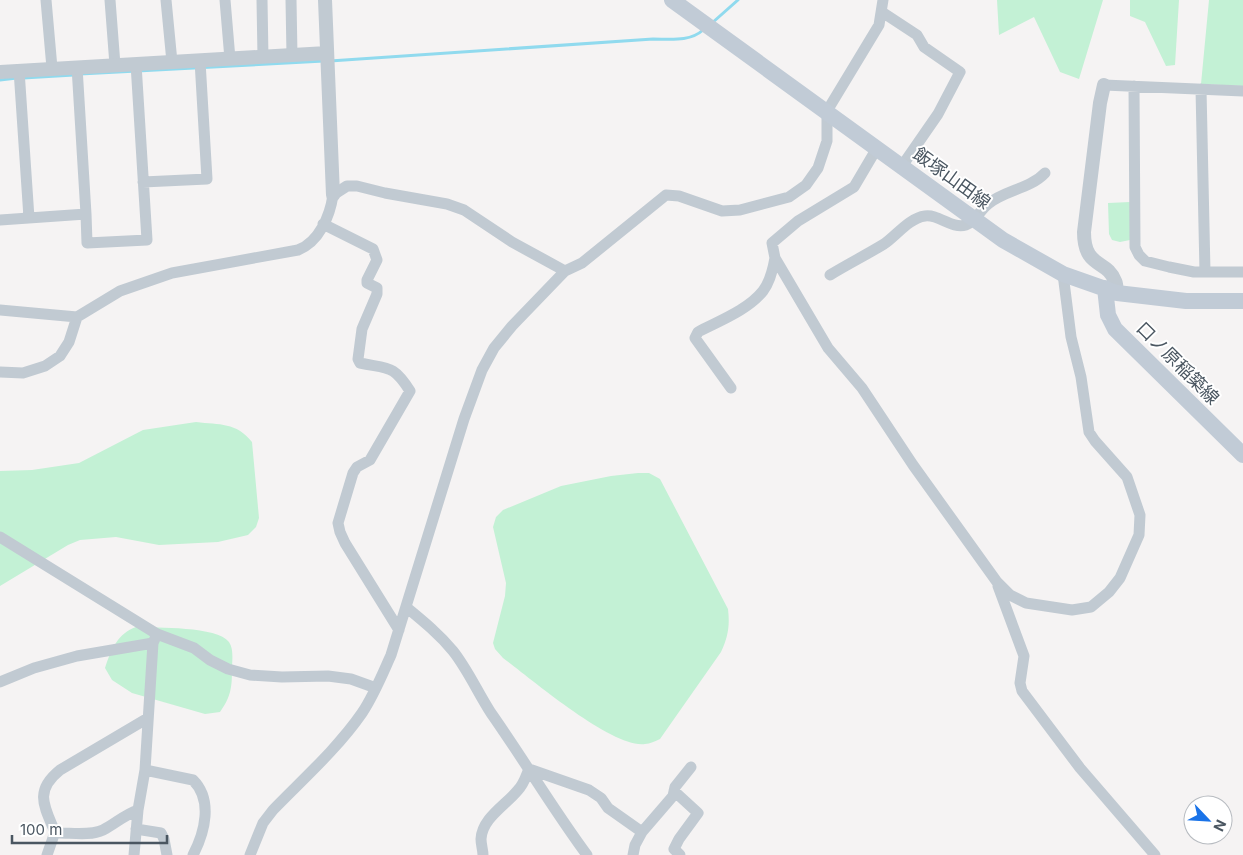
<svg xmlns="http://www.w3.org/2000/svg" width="1243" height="855" font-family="Inter,'Noto Sans JP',sans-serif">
  <rect width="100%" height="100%" fill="#f5f3f3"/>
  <path fill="#c3f1d5" d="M 997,0 L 1103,0 L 1079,79 L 1060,72 L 1034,17 L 999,35 Z
    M 1130,0 L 1179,0 L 1175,65 L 1166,66 L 1145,22 L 1130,16 Z
    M 1209,0 L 1243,0 L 1243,86 L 1201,84 Z
    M 1130,202 L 1130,240 L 1120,242 L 1112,240 L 1109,234 L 1108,203 Z
    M 196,422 C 220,425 236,422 252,442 L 259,518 L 256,527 L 248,535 L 218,542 L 159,545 L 116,537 L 80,540 L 68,545 L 0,586 L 0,471 L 32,470 L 79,463 L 143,430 Z
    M 638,473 L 649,473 L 660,479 L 728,609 C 730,626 728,637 721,652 L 660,739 C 655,741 650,744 645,744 C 613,749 530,678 503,658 L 495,649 L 493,643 L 505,596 L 506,583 L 493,527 L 496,517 L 503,510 L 561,486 L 611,476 Z
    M 136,627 C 157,628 217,626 229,642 C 234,649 232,661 232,669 C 232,687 231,697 220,712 L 205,714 L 132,693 L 112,680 L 105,668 C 111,650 118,633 136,627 Z"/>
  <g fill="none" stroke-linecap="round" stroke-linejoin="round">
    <path stroke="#90daee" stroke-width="3" d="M 712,23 L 738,0
      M 330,61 L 653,39 C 670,39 690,42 703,30
      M 80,74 L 324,61
      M 23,78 L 74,75
      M 0,80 L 17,78"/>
    <path stroke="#c1cad2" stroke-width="11" d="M 46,0 L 52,68
      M 110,0 L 115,65
      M 166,0 L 172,62
      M 225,0 L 230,59
      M 262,0 L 263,57
      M 291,0 L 292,55
      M 882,12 L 917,35 L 924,47 L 960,72 L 938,114 L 902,166
      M 77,67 L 86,214
      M 19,70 L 29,218
      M 1104,85 L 1243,91
      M 1134,86 L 1135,247 L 1139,255 L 1145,261 L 1169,267 L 1194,272 L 1243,272
      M 1201,89 L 1205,272
      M 877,148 L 854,187 L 798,221 L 772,243 L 775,258 L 828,348 L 862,388 L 913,465 L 997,582 L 1010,595 L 1026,603 L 1072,610 L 1091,607 L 1109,592 L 1120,578 L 1139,535 L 1140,515 L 1127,477 L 1095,441 L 1089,432 L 1081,377 L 1071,337 L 1063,274
      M 143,182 L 207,179 L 200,61
      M 0,220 L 86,214 L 87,243 L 147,240 L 136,64
      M 323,224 L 373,249 L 377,260 L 367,280 L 367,283 L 377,288 L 377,294 L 362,329 L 358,359 L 360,363 C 388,369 393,364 410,391 L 370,460 L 357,467 L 353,473 L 338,523 L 340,532 L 345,543 L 399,630
      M 830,275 C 848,264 866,255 884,244 C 896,236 909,218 925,216 C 939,214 951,229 966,225 C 976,221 980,210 988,204 C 1005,190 1030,189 1045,173
      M 0,310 L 77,317 L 120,291 L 172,273 L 298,250 C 319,242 330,216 333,195 L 347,186 L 357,186 L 385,193 L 447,204 L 464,210 L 512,242 L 565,271
      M 0,372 L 23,373 L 45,366 L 60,356 L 69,342 L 77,317
      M 731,388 L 695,338 L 698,332 C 719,321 748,310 763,291 C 770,282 773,269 775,258
      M 0,537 L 157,634 L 194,648 L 210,660 L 228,669 L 250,675 L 282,677 L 328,676 L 351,679 L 376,688
      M 998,586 L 1024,656 L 1020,683 L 1022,691 L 1080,768 L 1155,855
      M 406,607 C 423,621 439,634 453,651 C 468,670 478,693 491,713 C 524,760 553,809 587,855
      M 0,682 L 34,668 L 77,656 L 153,643
      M 145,770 L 193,780 C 213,800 205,832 193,855
      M 674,791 L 698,813 L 679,839 L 674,849 L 680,855
      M 138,810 C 124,815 115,824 103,830 C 91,836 72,833 59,833 L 55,832 C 44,806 34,791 60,770 L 148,718
      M 136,829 L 161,833 L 164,839 L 167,855
      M 47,855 L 55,832
      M 134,855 L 138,810 L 145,770 L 153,643 L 157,634
      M 250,855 L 263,823 L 273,810 C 303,779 337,749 362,713 C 374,695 382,675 391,655 L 464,419 L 482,370 L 494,348 L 512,326 L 565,271 L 582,263 L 666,195 L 679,196 L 722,211 L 740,210 L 789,197 L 806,185 L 818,168 L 827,141 L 827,111 L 879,25 L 883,0
      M 483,855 C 483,850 481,845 481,839 C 482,818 506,805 518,790 C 524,784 526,776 529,769 L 589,790 L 601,798 L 608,808 L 642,832
      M 633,855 L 635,845 L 642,832 L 673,796 L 675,787 L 691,767"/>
    <path stroke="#c1cad2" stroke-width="14" d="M 325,0 L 333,195
      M 0,72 L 327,53
      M 1104,85 L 1100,103 L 1084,232 C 1084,269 1107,259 1115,281 C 1117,284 1116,289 1117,293"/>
    <path stroke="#c1cbd6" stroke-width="16" d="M 672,0 L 1003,240 L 1063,274 L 1117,293 L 1186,301 L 1243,301
      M 1105,288 L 1108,315 L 1115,329 L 1243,455"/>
  </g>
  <g text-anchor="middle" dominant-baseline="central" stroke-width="4" stroke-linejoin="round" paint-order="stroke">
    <g font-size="18" fill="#4a5661" stroke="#fff">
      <text transform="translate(952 178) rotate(36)">飯塚山田線</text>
      <text transform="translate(1178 363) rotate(45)">口ノ原稲築線</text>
    </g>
  </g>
  <g transform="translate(1208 820) rotate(115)"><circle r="24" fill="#ffffff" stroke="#b7bbc0"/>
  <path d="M0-4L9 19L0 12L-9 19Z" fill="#1a73e8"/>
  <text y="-8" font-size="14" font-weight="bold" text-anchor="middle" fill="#4a5661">N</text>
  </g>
  <path d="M12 835v8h155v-8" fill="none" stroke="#4a5661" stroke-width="2.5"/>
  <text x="20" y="835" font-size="15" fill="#4a5661" stroke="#ffffff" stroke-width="4" paint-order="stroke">100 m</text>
</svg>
